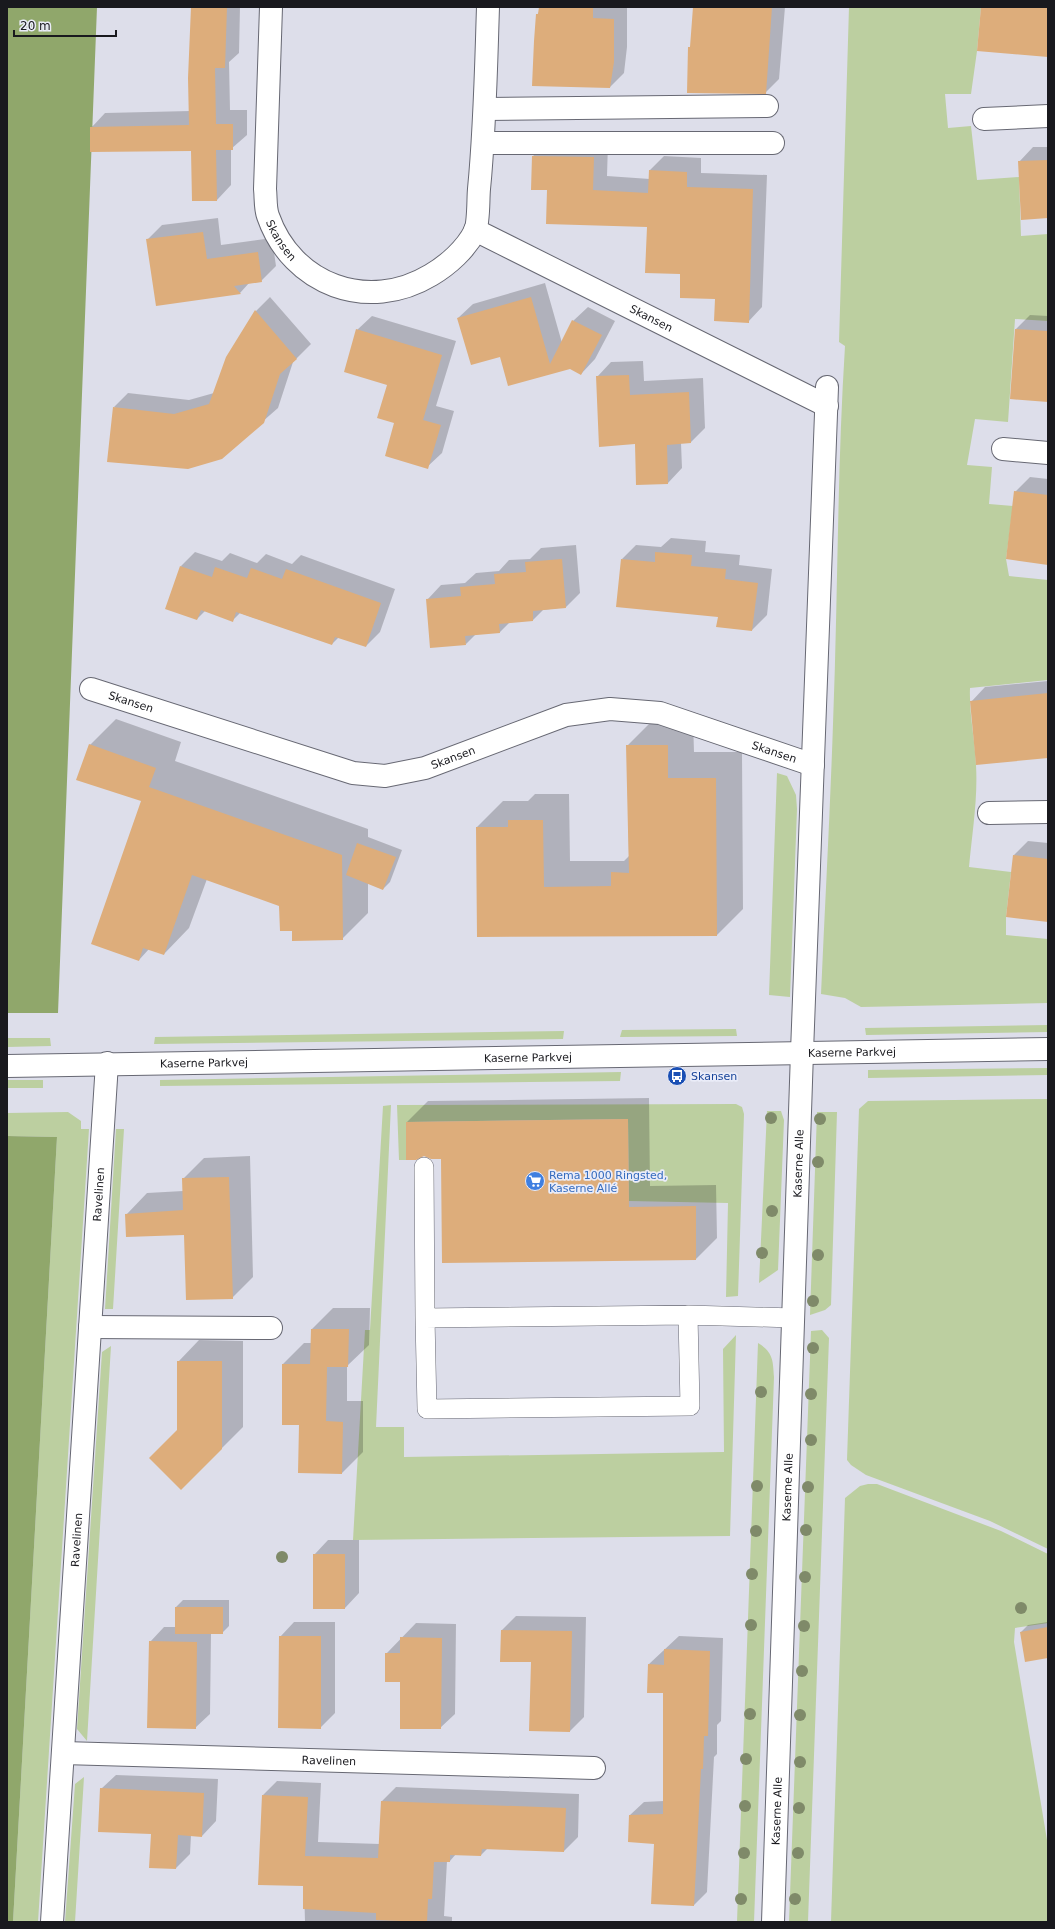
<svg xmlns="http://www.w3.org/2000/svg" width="1055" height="1929" font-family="'DejaVu Sans',sans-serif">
  <rect width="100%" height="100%" fill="#dddeea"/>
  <path fill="#bccfa0" d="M 849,7 L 981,7 L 977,51 L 971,94 L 945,94 L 948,128 L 971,126 L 977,180 L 1019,177 L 1021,236 L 1048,234 L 1048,321 L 1015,319 L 1008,422 L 975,419 L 967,465 L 992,467 L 989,504 L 1013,506 L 1006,559 L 1009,576 L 1048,580 L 1048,680 L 970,688 C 969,714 975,740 976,765 C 978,799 972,834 969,867 L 1011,872 L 1006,917 L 1006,935 L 1048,939 L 1048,1003 L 861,1007 L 845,998 L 821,994 C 825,904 830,814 833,724 C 838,598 837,472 845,346 L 839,342 Z
    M 777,773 L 787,776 L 796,795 L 797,809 L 790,997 L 769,995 Z
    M 1048,1025 L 1048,1032 L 866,1035 L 865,1028 Z
    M 736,1029 L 737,1036 L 620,1037 L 622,1030 Z
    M 564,1031 L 563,1039 L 154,1044 L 155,1037 Z
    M 7,1038 L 50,1038 L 51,1046 L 7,1047 Z
    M 1048,1068 L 1048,1075 L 868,1078 L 868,1070 Z
    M 621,1072 L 620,1081 L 160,1086 L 160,1080 Z
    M 7,1080 L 43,1080 L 43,1088 L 7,1088 Z
    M 1048,1099 L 1048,1549 L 990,1521 L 866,1475 L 851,1465 L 847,1460 L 859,1109 L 868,1101 Z
    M 736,1104 L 742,1107 L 744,1114 L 738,1296 L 726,1297 L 728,1203 L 629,1201 L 628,1119 L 406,1122 L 406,1160 L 399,1160 L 397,1105 Z
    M 391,1105 L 376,1427 L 404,1427 L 404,1457 L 724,1452 L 723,1349 L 736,1335 L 730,1536 L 353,1540 L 365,1330 L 370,1330 L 383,1106 Z
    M 767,1111 L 781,1111 L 784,1120 L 778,1270 L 759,1283 Z
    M 68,1112 L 81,1121 L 81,1129 L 89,1129 L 38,1922 L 13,1922 L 57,1137 L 7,1136 L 7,1113 Z
    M 817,1112 L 837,1112 L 831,1305 L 825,1310 L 810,1315 Z
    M 116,1129 L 124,1129 L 113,1309 L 105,1309 Z
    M 822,1330 L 829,1338 L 808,1922 L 789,1922 L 811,1331 Z
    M 758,1343 C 773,1352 773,1360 774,1377 L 754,1922 L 737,1922 Z
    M 111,1346 L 87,1741 L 77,1729 L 102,1352 Z
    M 868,1484 L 877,1484 L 1001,1531 L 1048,1554 L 1048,1623 L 1015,1628 L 1014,1642 L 1048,1846 L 1048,1922 L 831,1922 L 845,1498 L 860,1486 Z
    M 84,1777 L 75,1922 L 65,1922 L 75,1784 Z"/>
  <path fill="#90a76b" d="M 7,7 L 97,7 L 58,1013 L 7,1013 Z
    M 7,1136 L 57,1137 L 13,1922 L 7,1922 Z"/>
  <path fill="#0003" d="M 192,7 L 240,7 L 239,53 L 229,62 L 230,110 L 247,110 L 247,135 L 231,149 L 231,185 L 217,200 L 192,150 L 91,128 L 105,113 L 190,111 Z
    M 540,7 L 627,7 L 627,47 L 624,73 L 610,87 L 537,15 L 539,12 Z
    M 694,7 L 785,7 L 779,79 L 765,93 L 689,48 L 691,46 Z
    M 547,142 L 608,143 L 607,176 L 650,179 L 650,170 L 664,156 L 701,158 L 701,173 L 767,175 L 762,307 L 748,322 L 682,273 L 648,226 L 548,189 L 532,189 L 533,156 Z
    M 1033,147 L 1048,147 L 1048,217 L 1019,162 Z
    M 218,218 L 221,245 L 272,238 L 276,266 L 261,281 L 250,282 L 240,293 L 157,305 L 147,240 L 162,225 Z
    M 545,283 L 562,343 L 573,321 L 588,307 L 615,321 L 595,359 L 581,374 L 570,368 L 500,355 L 458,318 L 473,304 Z
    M 270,297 L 311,344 L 293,362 L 278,408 L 221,458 L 114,407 L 128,393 L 189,400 L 214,393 L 256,311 Z
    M 1030,315 L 1048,316 L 1048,401 L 1016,329 Z
    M 372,316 L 456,341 L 436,406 L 454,411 L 442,453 L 427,467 L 396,423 L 389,384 L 357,330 Z
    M 643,361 L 644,381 L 703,378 L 705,428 L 691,442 L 681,443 L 682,468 L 668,483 L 636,443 L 597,377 L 611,362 Z
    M 1030,477 L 1048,479 L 1048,564 L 1015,492 Z
    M 671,538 L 706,541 L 705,552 L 740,555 L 739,565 L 772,569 L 767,615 L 752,630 L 719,616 L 622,559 L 636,545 L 661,547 Z
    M 576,545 L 580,593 L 566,607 L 543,610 L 533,620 L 510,622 L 500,632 L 476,634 L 466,644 L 427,600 L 441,585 L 465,583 L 476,573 L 499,571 L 509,560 L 530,559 L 541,548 Z
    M 195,552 L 222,561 L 230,553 L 257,563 L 266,554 L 292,564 L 301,555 L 395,589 L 380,632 L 366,646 L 339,637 L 332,644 L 240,613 L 233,620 L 205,611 L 197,619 L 181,566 Z
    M 1048,681 L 1048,757 L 971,702 L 985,687 Z
    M 116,719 L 181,742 L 175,761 L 368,829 L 368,837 L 402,850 L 390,882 L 383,889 L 368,883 L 368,913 L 342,939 L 293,930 L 280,905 L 207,879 L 189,928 L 164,954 L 149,949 L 139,960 L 143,801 L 90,745 Z
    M 693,719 L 694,752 L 742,752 L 743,909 L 717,935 L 478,936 L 477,827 L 503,801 L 528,801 L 535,794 L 569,794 L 570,861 L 624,861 L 629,856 L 627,746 L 653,720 Z
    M 1028,841 L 1048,843 L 1048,921 L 1014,855 Z
    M 649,1098 L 650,1186 L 716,1185 L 717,1238 L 696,1259 L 442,1158 L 424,1155 L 407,1159 L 407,1122 L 428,1101 Z
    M 250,1156 L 253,1277 L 232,1298 L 185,1234 L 126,1215 L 147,1193 L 183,1191 L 183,1179 L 204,1158 Z
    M 333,1308 L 370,1308 L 369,1345 L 347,1366 L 347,1401 L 363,1401 L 363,1452 L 342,1473 L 300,1424 L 283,1364 L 304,1343 L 312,1343 L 312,1329 Z
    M 199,1340 L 243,1341 L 243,1427 L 181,1489 L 178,1362 Z
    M 328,1540 L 359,1540 L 359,1593 L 345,1608 L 314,1555 Z
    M 183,1600 L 229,1600 L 229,1626 L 222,1633 L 211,1633 L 210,1714 L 195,1728 L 150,1642 L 164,1627 L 176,1627 L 176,1607 Z
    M 516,1616 L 586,1617 L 584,1717 L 570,1731 L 532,1661 L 501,1661 L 502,1630 Z
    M 294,1622 L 335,1622 L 335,1713 L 320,1728 L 280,1637 Z
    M 1048,1622 L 1048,1656 L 1021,1632 L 1028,1625 Z
    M 416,1623 L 456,1624 L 455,1714 L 440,1728 L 401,1681 L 386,1654 Z
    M 679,1636 L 723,1638 L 721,1721 L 717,1725 L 717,1754 L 714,1757 L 707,1892 L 694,1905 L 655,1843 L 630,1815 L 644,1802 L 664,1801 L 664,1692 L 649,1664 Z
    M 116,1775 L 218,1779 L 216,1821 L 202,1836 L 191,1835 L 190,1854 L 176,1868 L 152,1833 L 101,1789 Z
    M 277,1781 L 321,1783 L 318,1842 L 380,1844 L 382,1801 L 396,1787 L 579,1794 L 578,1837 L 564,1851 L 488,1848 L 481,1855 L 456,1854 L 450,1861 L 447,1861 L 444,1916 L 452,1917 L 452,1922 L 305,1922 L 304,1885 L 263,1795 Z"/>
  <path fill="#ddad7b" d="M 191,7 L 227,7 L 225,68 L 215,68 L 216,124 L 233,124 L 233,150 L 216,150 L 217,201 L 192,201 L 191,151 L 90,152 L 90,127 L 189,125 L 188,78 Z
    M 539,7 L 593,7 L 593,18 L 614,19 L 614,62 L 610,88 L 532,86 L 534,41 L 536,14 L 538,14 Z
    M 693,7 L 772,7 L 766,94 L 687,93 L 688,47 L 690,47 Z
    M 981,7 L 1048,7 L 1048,57 L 977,51 Z
    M 532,156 L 594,157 L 593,190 L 648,193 L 649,170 L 687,172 L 687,187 L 753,189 L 749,323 L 714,321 L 715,299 L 680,298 L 680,274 L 645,273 L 647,227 L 546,224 L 547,190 L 531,190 Z
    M 1048,160 L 1048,218 L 1021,220 L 1018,161 Z
    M 203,232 L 207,259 L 258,252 L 262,282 L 234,286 L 241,294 L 156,306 L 146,239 Z
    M 531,297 L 550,364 L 572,320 L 602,335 L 581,375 L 570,369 L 508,386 L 500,357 L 471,365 L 457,318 Z
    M 255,310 L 297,359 L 280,374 L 264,423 L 222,459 L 188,469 L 107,462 L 113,407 L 174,414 L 209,404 L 226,357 Z
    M 356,329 L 442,355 L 423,420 L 441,425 L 428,469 L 385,456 L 394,423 L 377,418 L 387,385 L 344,372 Z
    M 1015,329 L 1048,331 L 1048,402 L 1010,399 Z
    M 629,375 L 630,395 L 689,392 L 691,443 L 667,445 L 668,484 L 636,485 L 635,444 L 599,447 L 596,376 Z
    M 1014,491 L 1048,495 L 1048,565 L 1006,559 Z
    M 655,552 L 692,555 L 691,566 L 726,569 L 725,579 L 758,583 L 752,631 L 716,627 L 718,617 L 616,607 L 621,559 L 655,562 Z
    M 562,559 L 566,608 L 533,611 L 533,621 L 499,624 L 500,633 L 465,636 L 466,645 L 430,648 L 426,599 L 461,596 L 460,587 L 495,584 L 494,574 L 526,572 L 525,562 Z
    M 180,566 L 212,577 L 215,567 L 247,578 L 251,568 L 282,579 L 286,569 L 381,603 L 366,647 L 335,637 L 332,645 L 236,612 L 233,622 L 201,610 L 197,620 L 165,609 Z
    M 1048,693 L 1048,758 L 976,765 L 970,701 Z
    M 89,744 L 156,768 L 149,787 L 342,855 L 343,940 L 292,941 L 292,931 L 280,931 L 279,906 L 192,875 L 164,955 L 143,948 L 139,961 L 91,944 L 141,801 L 76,780 Z
    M 626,745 L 668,745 L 668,778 L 716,778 L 717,936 L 477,937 L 476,827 L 508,827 L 508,820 L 543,820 L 544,887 L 611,886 L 611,872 L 629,873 Z
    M 357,843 L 396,857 L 383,890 L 346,875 Z
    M 1013,855 L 1048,859 L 1048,922 L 1006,917 Z
    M 628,1119 L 629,1207 L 696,1206 L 696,1260 L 442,1263 L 441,1159 L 431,1159 L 424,1156 L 416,1160 L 406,1160 L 406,1122 Z
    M 229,1177 L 233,1299 L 186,1300 L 184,1235 L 126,1237 L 125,1214 L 183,1210 L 182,1178 Z
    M 311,1329 L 349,1329 L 348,1367 L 327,1367 L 326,1421 L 343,1422 L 342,1474 L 298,1473 L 299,1425 L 282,1425 L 282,1364 L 310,1364 Z
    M 177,1361 L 222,1361 L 222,1449 L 181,1490 L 149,1458 L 177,1430 Z
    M 313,1554 L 345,1554 L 345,1609 L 313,1609 Z
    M 175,1607 L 223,1607 L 223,1634 L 175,1634 Z
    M 1048,1627 L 1048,1658 L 1025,1662 L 1020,1632 Z
    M 501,1630 L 572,1631 L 570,1732 L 529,1731 L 531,1662 L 500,1662 Z
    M 279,1636 L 321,1636 L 321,1729 L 278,1728 Z
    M 400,1637 L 442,1638 L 441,1729 L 400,1729 L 400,1682 L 385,1682 L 385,1653 L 400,1653 Z
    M 149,1641 L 197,1642 L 196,1729 L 147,1728 Z
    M 664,1649 L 710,1651 L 708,1736 L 704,1736 L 703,1769 L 701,1769 L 694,1906 L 651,1904 L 654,1844 L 628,1842 L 629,1815 L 663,1814 L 663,1693 L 647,1693 L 648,1664 L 664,1665 Z
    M 100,1788 L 204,1793 L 202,1837 L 178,1835 L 176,1869 L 149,1868 L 151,1834 L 98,1832 Z
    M 262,1795 L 308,1797 L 305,1856 L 378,1858 L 381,1801 L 566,1808 L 564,1852 L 482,1849 L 481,1856 L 450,1855 L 450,1862 L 434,1862 L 432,1899 L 428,1899 L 427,1922 L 376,1920 L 376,1913 L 303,1909 L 303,1886 L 258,1885 Z"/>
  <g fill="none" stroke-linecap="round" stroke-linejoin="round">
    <defs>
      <path id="service" d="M 424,1167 L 425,1318
        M 688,1315 L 690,1406 L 427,1409 L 425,1318 L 688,1315 L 793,1318"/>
      <g id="minor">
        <path id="s1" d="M 271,7 L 265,189 C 266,198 265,208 268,216 C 292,285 368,313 431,275 C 448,265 466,249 475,231 C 479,222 478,199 479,189 C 485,128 486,68 488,7"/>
        <path d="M 485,109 L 767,106"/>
        <path d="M 984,119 L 1048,116"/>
        <path d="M 484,143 L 773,143"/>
        <path id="s2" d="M 475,230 L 827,406"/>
        <path d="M 1003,449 L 1048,453"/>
        <path id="s3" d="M 91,689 L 353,773 L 385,776 L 425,768 L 566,715 L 610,709 L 660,713 L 813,765"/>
        <path d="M 989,813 L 1048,812"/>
        <path d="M 802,1052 L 827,387"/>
        <path d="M 90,1327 L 271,1328"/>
        <path id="s4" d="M 63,1753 L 594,1768"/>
        <path id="s5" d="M 52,1922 L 107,1063"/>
      </g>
      <g id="tertiary">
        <path id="s6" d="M 7,1066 L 1048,1049"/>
        <path id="s7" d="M 773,1922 L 802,1052"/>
      </g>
    </defs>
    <use href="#service" stroke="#676873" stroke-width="20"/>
    <use href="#minor" stroke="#676873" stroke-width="24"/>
    <use href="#tertiary" stroke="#676873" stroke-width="24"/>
    <use href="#service" stroke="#fff" stroke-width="19"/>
    <use href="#minor" stroke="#fff" stroke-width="22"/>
    <use href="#tertiary" stroke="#fff" stroke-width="22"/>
  </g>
  <g fill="#7f8a69">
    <circle cx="771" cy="1118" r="6"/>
    <circle cx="820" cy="1119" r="6"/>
    <circle cx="818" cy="1162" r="6"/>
    <circle cx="772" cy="1211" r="6"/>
    <circle cx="762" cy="1253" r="6"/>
    <circle cx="818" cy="1255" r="6"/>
    <circle cx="813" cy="1301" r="6"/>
    <circle cx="813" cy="1348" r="6"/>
    <circle cx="761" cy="1392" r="6"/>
    <circle cx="811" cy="1394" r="6"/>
    <circle cx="811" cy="1440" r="6"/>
    <circle cx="757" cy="1486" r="6"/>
    <circle cx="808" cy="1487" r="6"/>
    <circle cx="806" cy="1530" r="6"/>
    <circle cx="756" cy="1531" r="6"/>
    <circle cx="282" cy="1557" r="6"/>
    <circle cx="752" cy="1574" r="6"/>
    <circle cx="805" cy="1577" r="6"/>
    <circle cx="1021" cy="1608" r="6"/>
    <circle cx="751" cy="1625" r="6"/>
    <circle cx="804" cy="1626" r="6"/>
    <circle cx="802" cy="1671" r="6"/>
    <circle cx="750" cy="1714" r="6"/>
    <circle cx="800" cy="1715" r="6"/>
    <circle cx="746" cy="1759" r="6"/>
    <circle cx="800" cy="1762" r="6"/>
    <circle cx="745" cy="1806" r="6"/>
    <circle cx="799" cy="1808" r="6"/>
    <circle cx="744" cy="1853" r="6"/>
    <circle cx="798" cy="1853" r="6"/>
    <circle cx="741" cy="1899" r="6"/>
    <circle cx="795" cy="1899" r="6"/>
  </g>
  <defs>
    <symbol id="bus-disc" viewBox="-11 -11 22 22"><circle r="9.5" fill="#1a4fb4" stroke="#eaecf8"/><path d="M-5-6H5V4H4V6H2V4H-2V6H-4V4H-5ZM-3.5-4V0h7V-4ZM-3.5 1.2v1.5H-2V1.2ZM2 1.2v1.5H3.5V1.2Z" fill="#fff"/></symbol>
    <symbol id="supermarket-disc" viewBox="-11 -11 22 22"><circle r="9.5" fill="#3f7fe0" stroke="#eaecf8"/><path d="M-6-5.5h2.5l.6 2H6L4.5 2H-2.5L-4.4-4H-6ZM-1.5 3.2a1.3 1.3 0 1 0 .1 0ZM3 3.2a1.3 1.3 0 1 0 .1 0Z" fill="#fff"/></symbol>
  </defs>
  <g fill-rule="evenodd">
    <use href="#bus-disc" x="666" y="1065" width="22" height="22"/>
    <use href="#supermarket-disc" x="524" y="1170" width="22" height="22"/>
  </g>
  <g text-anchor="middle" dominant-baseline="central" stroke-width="3.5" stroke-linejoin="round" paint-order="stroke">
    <g font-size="11" fill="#19191e" stroke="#eaecf8">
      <text stroke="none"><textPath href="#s1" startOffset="237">Skansen</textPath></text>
      <text stroke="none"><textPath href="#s2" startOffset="197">Skansen</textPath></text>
      <text stroke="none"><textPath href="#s3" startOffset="42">Skansen</textPath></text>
      <text stroke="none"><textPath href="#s3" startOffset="714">Skansen</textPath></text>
      <text stroke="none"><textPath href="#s3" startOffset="378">Skansen</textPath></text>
      <text stroke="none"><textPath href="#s6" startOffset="845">Kaserne Parkvej</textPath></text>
      <text stroke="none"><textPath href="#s6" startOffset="521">Kaserne Parkvej</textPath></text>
      <text stroke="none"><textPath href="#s6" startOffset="197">Kaserne Parkvej</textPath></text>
      <text stroke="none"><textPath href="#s7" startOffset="759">Kaserne Alle</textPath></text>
      <text stroke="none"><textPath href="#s5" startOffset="729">Ravelinen</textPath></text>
      <text stroke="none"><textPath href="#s7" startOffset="435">Kaserne Alle</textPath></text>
      <text stroke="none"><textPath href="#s5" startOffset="383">Ravelinen</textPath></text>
      <text stroke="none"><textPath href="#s4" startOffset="266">Ravelinen</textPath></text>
      <text stroke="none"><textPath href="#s7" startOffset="111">Kaserne Alle</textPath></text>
    </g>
    <g font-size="11" fill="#164399" stroke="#eaecf8" text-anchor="start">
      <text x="691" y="1076">Skansen</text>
    </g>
    <g font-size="11" fill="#366cbe" stroke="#eaecf8" text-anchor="start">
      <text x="549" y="1175">Rema 1000 Ringsted,<tspan x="549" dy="13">Kaserne Allé</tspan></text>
    </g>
  </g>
  <rect width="1055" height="1929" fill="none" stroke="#19191e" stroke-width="16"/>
  <path d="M14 30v6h102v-6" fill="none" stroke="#19191e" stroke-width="2"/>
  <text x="20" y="30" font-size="12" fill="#19191e" stroke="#eaecf8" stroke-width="3" paint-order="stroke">20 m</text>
</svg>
